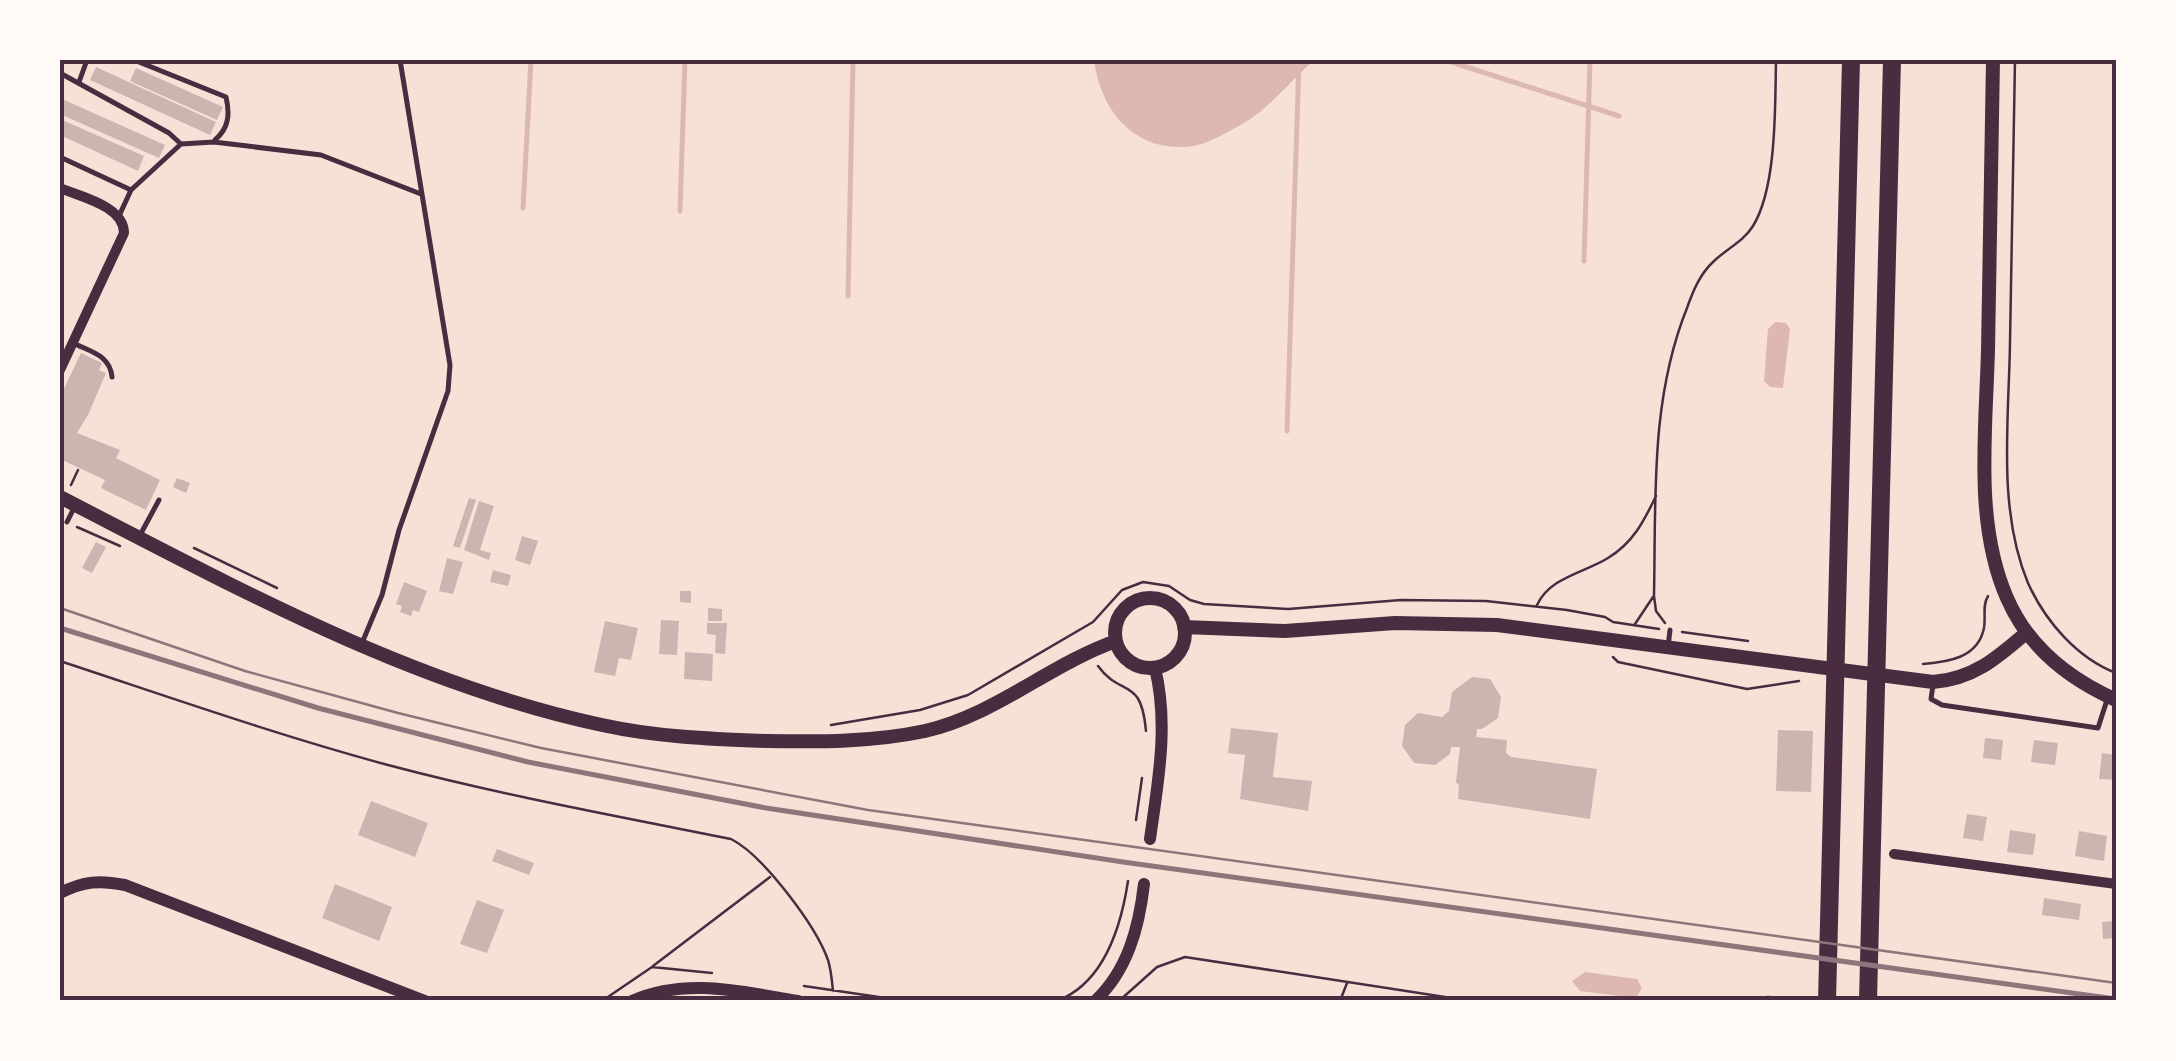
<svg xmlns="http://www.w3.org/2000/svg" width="2176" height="1061" font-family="'Roboto Condensed',sans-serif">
  <rect width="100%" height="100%" fill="#f7e1d7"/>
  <path fill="#dcb8b0" d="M 1094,60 L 1314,60 C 1292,80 1269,108 1244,123 C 1230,131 1209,143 1194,146 C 1136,154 1101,113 1094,60 Z
    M 1775,322 L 1786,323 L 1790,329 L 1783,388 L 1770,387 L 1764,381 L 1768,329 Z
    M 1585,972 L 1637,979 L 1642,988 L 1636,998 L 1580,991 L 1572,981 Z"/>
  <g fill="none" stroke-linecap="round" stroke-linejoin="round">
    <path stroke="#dcb8b0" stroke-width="5" d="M 1445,60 L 1619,116
      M 523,208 L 531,60
      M 680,211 L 685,60
      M 1584,261 L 1590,60
      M 848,296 L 853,60
      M 1287,431 L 1299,60"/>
  </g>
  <path fill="#ccb4b1" d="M 96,67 L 216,122 L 210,135 L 90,80 Z
    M 136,68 L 223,107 L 217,120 L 130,81 Z
    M 60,98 L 165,145 L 159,158 L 60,114 Z
    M 60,119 L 144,156 L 138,171 L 60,135 Z
    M 81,353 L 102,363 L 99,370 L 106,373 L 88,415 L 77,433 L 120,450 L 116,458 L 160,480 L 146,510 L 101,488 L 105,480 L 60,459 L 60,397 Z
    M 177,478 L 190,483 L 186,493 L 173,487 Z
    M 469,498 L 476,500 L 460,548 L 453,546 Z
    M 479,501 L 494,506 L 480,550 L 491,553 L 489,560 L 464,550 Z
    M 522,536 L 538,541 L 530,565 L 515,560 Z
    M 96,542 L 106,547 L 92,573 L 82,568 Z
    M 447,558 L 463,562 L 453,594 L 439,591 Z
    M 493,570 L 511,575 L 508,586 L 490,582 Z
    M 404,582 L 427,591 L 419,612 L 413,610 L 411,616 L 400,612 L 402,606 L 396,604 Z
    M 680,591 L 691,591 L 691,603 L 680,602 Z
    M 708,608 L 722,609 L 722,621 L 708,621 Z
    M 661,620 L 679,621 L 677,655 L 659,654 Z
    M 605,621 L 638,628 L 631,660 L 619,658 L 615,676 L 594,672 Z
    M 707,623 L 727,623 L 725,654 L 715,653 L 716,635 L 707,634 Z
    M 685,652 L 713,654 L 712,681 L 684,679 Z
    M 1472,677 L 1490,679 L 1501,697 L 1498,718 L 1482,729 L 1477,729 L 1476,737 L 1507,740 L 1506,753 L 1511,757 L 1597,769 L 1590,819 L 1458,799 L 1459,785 L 1456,782 L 1460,747 L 1451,747 L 1450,754 L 1435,765 L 1414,763 L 1402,746 L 1405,725 L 1418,713 L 1442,717 L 1449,711 L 1452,692 Z
    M 1231,728 L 1278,733 L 1273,777 L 1312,781 L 1308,811 L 1240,799 L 1245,755 L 1228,753 Z
    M 1778,730 L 1813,731 L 1811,792 L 1776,791 Z
    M 1985,738 L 2003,740 L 2001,760 L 1983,758 Z
    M 2034,740 L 2058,743 L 2055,765 L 2031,762 Z
    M 2102,753 L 2116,755 L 2116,780 L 2099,779 Z
    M 371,801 L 428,823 L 415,857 L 358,835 Z
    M 1967,814 L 1987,817 L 1983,841 L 1963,838 Z
    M 2010,830 L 2036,834 L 2033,855 L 2007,852 Z
    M 2079,831 L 2107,836 L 2104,861 L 2075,856 Z
    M 497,849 L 534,863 L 529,875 L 492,861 Z
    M 335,884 L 392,907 L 379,941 L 322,918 Z
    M 2044,898 L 2081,904 L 2079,920 L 2042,915 Z
    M 477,900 L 504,910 L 487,953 L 460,944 Z
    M 2116,921 L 2116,938 L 2103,939 L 2102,922 Z"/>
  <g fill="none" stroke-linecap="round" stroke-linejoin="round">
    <path stroke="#4a2c40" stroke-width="2.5" d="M 2015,60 C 2013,154 2012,248 2010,342 C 2009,419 1997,509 2028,583 C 2045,621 2077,658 2116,673
      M 71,485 L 78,470
      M 77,527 L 120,546
      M 194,548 L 277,588
      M 1537,605 C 1550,577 1584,573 1608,558 C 1633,543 1644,521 1656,496
      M 1665,623 L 1656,611 L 1654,596 C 1656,498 1650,400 1687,308 C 1693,291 1700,274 1713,262 C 1726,249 1743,242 1753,226 C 1777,187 1775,106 1776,60
      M 1635,624 L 1653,597
      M 1682,632 L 1748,641
      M 1613,657 L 1618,662 L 1747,689 L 1799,681
      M 60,661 C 169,697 277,735 388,765 C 501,795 616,816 731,839 C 763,855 816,926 828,960 C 831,969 832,981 833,991
      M 1923,664 C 1948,662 1978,658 1984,628 C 1986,616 1982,606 1988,596
      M 1098,666 C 1121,698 1141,675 1146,731
      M 831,725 L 920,710 L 968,695 L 1093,622 L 1122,590 L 1143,582 L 1169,586 L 1190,600 L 1204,604 L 1288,609 L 1401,600 L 1486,601 L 1567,610 L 1605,617 L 1613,622 L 1659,629
      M 2115,741 L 2116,737
      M 1136,820 L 1142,778
      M 653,966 L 770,877
      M 804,986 L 906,1001
      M 602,1001 L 652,967 L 712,973
      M 1057,1001 C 1104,983 1121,927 1128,881
      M 1119,1001 L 1157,967 L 1185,957 L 1471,1001
      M 1340,1001 L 1347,983
      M 1734,1001 L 1768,997 L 1809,1000"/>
    <path stroke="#4a2c40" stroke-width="5" d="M 134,60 L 226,97 C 230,114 229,128 215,140
      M 60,73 L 169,133 L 181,144
      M 79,82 L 87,60
      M 60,157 L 131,190
      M 119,216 L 131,190 L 181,144 L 214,142 L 321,155 L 421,194
      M 73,343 C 91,352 110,355 112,377
      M 67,522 L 74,508
      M 139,537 L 159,500
      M 362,643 L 382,595 L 399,530 L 448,391 L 450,365 L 400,60
      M 1668,647 L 1670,630
      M 1933,685 L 1931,699 L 1942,705 L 2098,728 L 2107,700"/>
    <path stroke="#4a2c40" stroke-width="10" d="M 60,188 C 81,197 124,206 124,233 L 60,370
      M 1894,854 L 2116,884"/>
    <path stroke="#4a2c40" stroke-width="12" d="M 1150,839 C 1158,782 1169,725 1155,668
      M 60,893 C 84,881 99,880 125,885 L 425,1001
      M 632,1001 C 687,977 742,992 798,1001
      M 1095,1001 C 1128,970 1139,927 1144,884"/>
    <path stroke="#4a2c40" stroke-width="14" d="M 1993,60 C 1991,157 1990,253 1988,350 C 1986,430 1974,523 2007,598 C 2028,647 2069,679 2116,700
      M 60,497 C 233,586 410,684 602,725 C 656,737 712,739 767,741 C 820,742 873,742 925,731 C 995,715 1049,665 1116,641
      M1115 633a35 35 0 1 1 70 0a35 35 0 1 1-70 0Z
      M 1184,627 L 1285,631 L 1395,623 L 1497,625 L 1933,682 C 1973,679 1997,658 2026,633"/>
    <path stroke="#4a2c40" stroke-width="18" d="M 1827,1001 L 1851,60
      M 1868,1001 L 1892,60"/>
    <path stroke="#8f747c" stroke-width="2.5" d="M 60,608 L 245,671 L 398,713 L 541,748 L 868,810 L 2116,983"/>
    <path stroke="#8f747c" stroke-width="5" d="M 60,628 L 318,708 L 528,762 L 766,808 L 1123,862 L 2116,999"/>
  </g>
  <rect width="2176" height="1061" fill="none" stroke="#fffaf5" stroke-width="125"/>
  <rect x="62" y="62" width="2052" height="936" fill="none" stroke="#4a2c40" stroke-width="4"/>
</svg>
